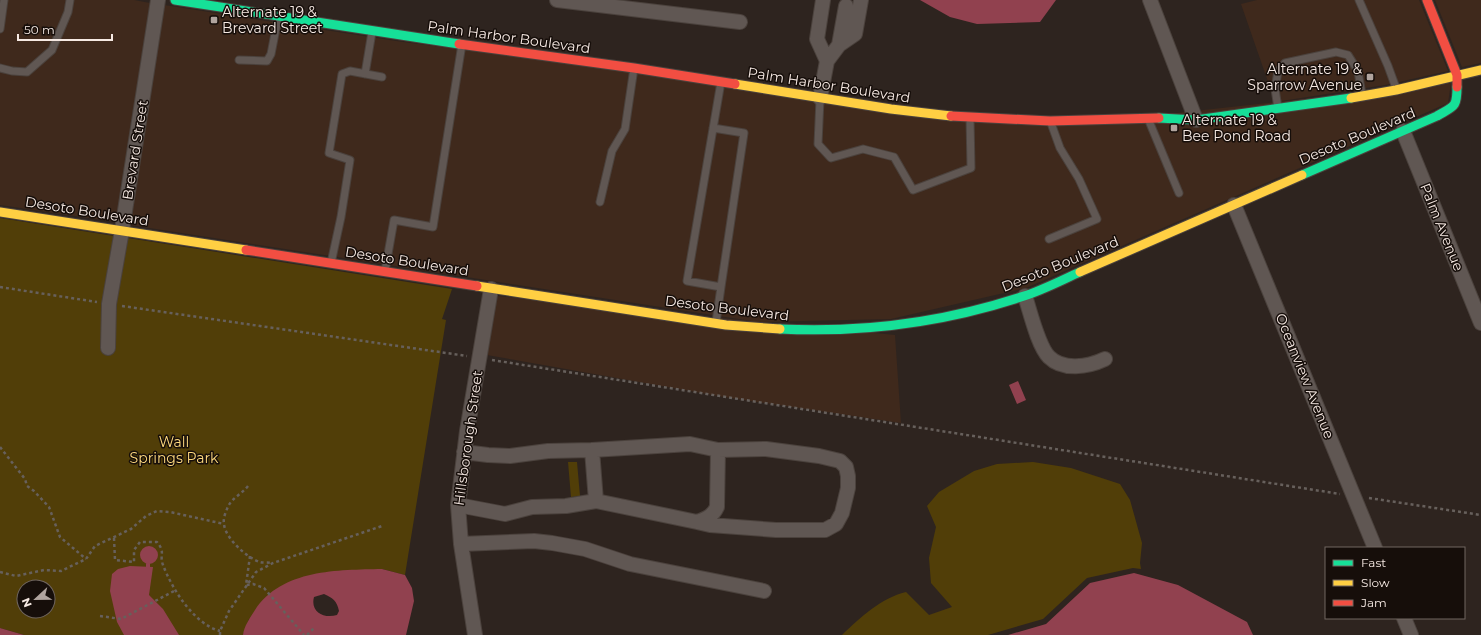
<svg xmlns="http://www.w3.org/2000/svg" width="1481" height="635" font-family="Montserrat,sans-serif">
  <rect width="100%" height="100%" fill="#2e241f"/>
  <path fill="#3f291c" d="M 0,0 L 134,0 L 150,3 L 116,222 L 0,205 Z
    M 1257,0 L 1419,0 L 1448,71 L 1385,85 L 1275,102 L 1241,4 Z
    M 1435,0 L 1481,0 L 1481,63 L 1462,67 Z
    M 164,5 L 396,41 L 1049,127 L 1451,83 L 1448,103 L 1026,288 L 891,319 L 758,322 L 130,225 Z
    M 497,296 L 895,335 L 901,423 L 724,397 L 487,355 Z"/>
  <path fill="#513e08" fill-rule="evenodd" d="M 0,218 L 114,236 L 123,266 L 128,238 L 452,289 L 442,319 L 446,320 L 405,575 L 382,569 L 249,619 L 243,635 L 24,635 L 0,628 ZM 24,587 L 48,587 L 48,611 L 24,611 Z
    M 568,462 L 577,462 L 580,496 L 571,497 Z
    M 1033,462 L 1071,468 L 1120,484 L 1130,500 L 1142,543 L 1140,563 L 1141,569 L 1133,568 L 1087,578 L 1043,619 L 988,635 L 842,635 C 861,617 881,598 906,592 L 929,615 L 952,607 L 931,583 L 929,558 L 936,527 L 927,506 L 939,492 L 974,471 L 997,464 Z"/>
  <path fill="#91414f" fill-rule="evenodd" d="M 920,0 L 1056,0 L 1040,22 L 977,24 L 950,17 Z
    M 1018,381 L 1026,400 L 1017,404 L 1009,385 Z
    M140 555a9 9 0 1 1 18 0a9 9 0 1 1-18 0Z
    M 130,566 L 153,567 L 149,595 L 163,609 L 179,635 L 124,635 L 117,622 L 110,591 L 112,574 L 118,569 Z
    M 382,569 L 405,575 L 412,588 L 414,601 L 406,635 L 243,635 C 244,626 250,618 255,610 C 282,569 338,570 382,569 ZM 324,594 C 333,598 337,601 339,611 L 337,615 C 324,619 310,612 314,597 Z
    M 1134,573 L 1178,585 L 1247,622 L 1253,635 L 1008,635 L 1046,624 L 1090,583 Z
    M 0,628 L 24,635 L 0,635 Z"/>
  <g fill="none" stroke-linecap="round" stroke-linejoin="round">
    <path stroke="#91414f" stroke-width="4" d="M 148,564 L 148,567"/>
    <defs>
      <path id="lane" d="M 1359,0 L 1388,66 L 1396,88
        M 0,29 L 4,0
        M 239,60 L 267,61 L 271,54 L 278,18
        M 0,68 L 12,71 L 27,72 L 52,50 L 68,12 L 70,0
        M 365,74 L 372,32
        M 820,99 L 818,144 L 831,158 L 863,149 L 894,157 L 913,190 L 971,168 L 970,118
        M 1278,108 L 1275,89 L 1278,71 L 1285,63 L 1336,52 L 1348,55 L 1358,71 L 1362,95
        M 1149,121 L 1179,193
        M 713,128 L 744,133 L 721,287
        M 600,202 L 612,151 L 625,129 L 634,68
        M 1049,239 L 1097,219 L 1079,179 L 1060,148 L 1051,123
        M 331,263 L 341,217 L 350,160 L 329,153 L 342,74 L 350,71 L 382,77
        M 385,271 L 394,220 L 433,227 L 462,44
        M 716,322 L 721,287 L 687,281 L 721,82"/>
      <path id="street" d="M 557,0 L 740,22
        M 823,0 L 817,39 L 827,61
        M 1150,0 L 1196,120
        M 839,45 L 855,34 L 861,0
        M 820,98 L 827,61 L 839,45 L 846,6
        M 1403,131 L 1481,323
        M 1234,205 L 1375,548
        M 1025,296 C 1030,311 1038,346 1049,357 C 1063,371 1088,367 1105,359
        M 108,348 L 109,304 L 122,230 L 158,0
        M 592,450 L 596,501
        M 464,452 L 488,455 L 510,456 L 548,451 L 592,450 L 690,444 L 718,450 L 766,449 L 819,456 L 840,461 L 846,467 L 848,476 L 848,488 L 842,513 L 836,524 L 825,530 L 776,530 L 710,525 L 697,522
        M 458,505 L 505,514 L 532,507 L 566,506 L 596,501 L 697,522 C 706,519 713,516 717,507 L 718,450
        M 461,544 L 534,541 L 552,543 L 585,549 L 630,564 L 764,591
        M 1404,618 L 1411,635
        M 475,635 L 461,544 L 458,505 L 467,431 L 491,289"/>
      <path id="fast" d="M 175,0 L 459,44
        M 1159,118 L 1196,120 L 1351,98
        M 1302,175 L 1437,116 C 1454,106 1457,108 1457,87
        M 780,329 C 862,333 946,322 1024,296 C 1043,290 1062,280 1080,272"/>
      <path id="slow" d="M 735,84 L 891,109 L 951,116
        M 1351,98 L 1396,90 L 1481,70
        M 0,212 L 246,250
        M 1080,272 L 1302,175
        M 477,286 L 726,325 L 780,329"/>
      <path id="jam" d="M 1427,0 L 1457,75 L 1457,87
        M 459,44 L 634,68 L 735,84
        M 951,116 L 1050,121 L 1159,118
        M 246,250 L 477,286"/>
    </defs>
    <use href="#lane" stroke="#4b423d" stroke-width="9"/>
    <use href="#street" stroke="#4b423d" stroke-width="16"/>
    <use href="#fast" stroke="#4b423d" stroke-width="11"/>
    <use href="#slow" stroke="#4b423d" stroke-width="11"/>
    <use href="#jam" stroke="#4b423d" stroke-width="11"/>
    <path stroke="#67605c" stroke-width="2.5" stroke-dasharray="3 3" stroke-linecap="butt" d="M 0,287 L 97,302
      M 122,306 L 467,356
      M 492,360 L 1340,494
      M 0,447 L 25,479 L 27,486 L 34,491 L 49,507 L 60,537 L 86,559
      M 248,486 C 241,495 231,498 227,509 C 225,513 223,520 224,524 C 225,538 247,558 260,562 C 263,563 268,562 272,563
      M 1369,498 L 1481,515
      M 114,538 L 115,560 L 134,562 L 134,550 L 140,542 L 157,542 C 166,553 159,554 163,565 C 172,589 194,624 220,631
      M 250,556 L 246,585 L 253,584 L 264,588 L 304,635
      M 0,572 L 16,576 L 44,570 L 61,571 L 86,559 L 95,546 L 131,529 L 146,516 L 157,511 L 170,512 L 224,524
      M 100,616 L 121,619 L 176,590
      M 220,635 L 220,631 L 229,611 L 256,572 L 273,563 L 382,526
      M 307,635 L 315,627"/>
    <use href="#lane" stroke="#605753" stroke-width="7"/>
    <use href="#street" stroke="#605753" stroke-width="14"/>
    <use href="#fast" stroke="#16e098" stroke-width="9"/>
    <use href="#slow" stroke="#ffcf43" stroke-width="9"/>
    <use href="#jam" stroke="#f24e42" stroke-width="9"/>
  </g>
  <g fill="#b0a49e" stroke="#160e0a" stroke-width="1.5">
    <rect x="210" y="16" width="8" height="8" rx="2"/>
    <rect x="1366" y="73" width="8" height="8" rx="2"/>
    <rect x="1170" y="124" width="8" height="8" rx="2"/>
  </g>
  <g text-anchor="middle" dominant-baseline="central" stroke-width="3" stroke-linejoin="round" paint-order="stroke">
    <g font-size="14" fill="#f6e9e3" stroke="#160e0a" text-anchor="start">
      <text x="222" y="12">Alternate 19 &amp;<tspan x="222" dy="16">Brevard Street</tspan></text>
      <text x="1362" y="69" text-anchor="end">Alternate 19 &amp;<tspan x="1362" dy="16">Sparrow Avenue</tspan></text>
      <text x="1182" y="120">Alternate 19 &amp;<tspan x="1182" dy="16">Bee Pond Road</tspan></text>
    </g>
    <g font-size="14" fill="#f6e9e3" stroke="#160e0a">
      <text transform="translate(509 37) rotate(8)">Palm Harbor Boulevard</text>
      <text transform="translate(829 85) rotate(9)">Palm Harbor Boulevard</text>
      <text transform="translate(1357 136) rotate(-23)">Desoto Boulevard</text>
      <text transform="translate(135 150) rotate(-81)">Brevard Street</text>
      <text transform="translate(87 211) rotate(9)">Desoto Boulevard</text>
      <text transform="translate(1442 227) rotate(68)">Palm Avenue</text>
      <text transform="translate(407 261) rotate(9)">Desoto Boulevard</text>
      <text transform="translate(1060 264) rotate(-22)">Desoto Boulevard</text>
      <text transform="translate(727 308) rotate(7)">Desoto Boulevard</text>
      <text transform="translate(1305 376) rotate(68)">Oceanview Avenue</text>
      <text transform="translate(468 438) rotate(-82)">Hillsborough Street</text>
    </g>
    <g font-size="14" fill="#ffda7f" stroke="#160e0a">
      <text x="174" y="442">Wall<tspan x="174" dy="16">Springs Park</tspan></text>
    </g>
  </g>
  <rect x="1325" y="547" width="140" height="72" fill="#160e0a" stroke="#706661"/>
  <rect x="1333" y="560" width="20" height="6" fill="#16e098" stroke="#706661"/>
  <text x="1361" y="567" font-size="12" fill="#f6e9e3">Fast</text>
  <rect x="1333" y="580" width="20" height="6" fill="#ffcf43" stroke="#706661"/>
  <text x="1361" y="587" font-size="12" fill="#f6e9e3">Slow</text>
  <rect x="1333" y="600" width="20" height="6" fill="#f24e42" stroke="#706661"/>
  <text x="1361" y="607" font-size="12" fill="#f6e9e3">Jam</text>
  <g transform="translate(36 599) rotate(248)"><circle r="19" fill="#160e0a" stroke="#706661"/>
  <path d="M0-3L7 15L0 10L-7 15Z" fill="#b0a49e"/>
  <text y="-6" font-size="11" font-weight="bold" text-anchor="middle" fill="#f6e9e3">N</text>
  </g>
  <path d="M18 34v6h94v-6" fill="none" stroke="#f6e9e3" stroke-width="2"/>
  <text x="24" y="34" font-size="12" fill="#f6e9e3" stroke="#160e0a" stroke-width="3" paint-order="stroke">50 m</text>
</svg>
